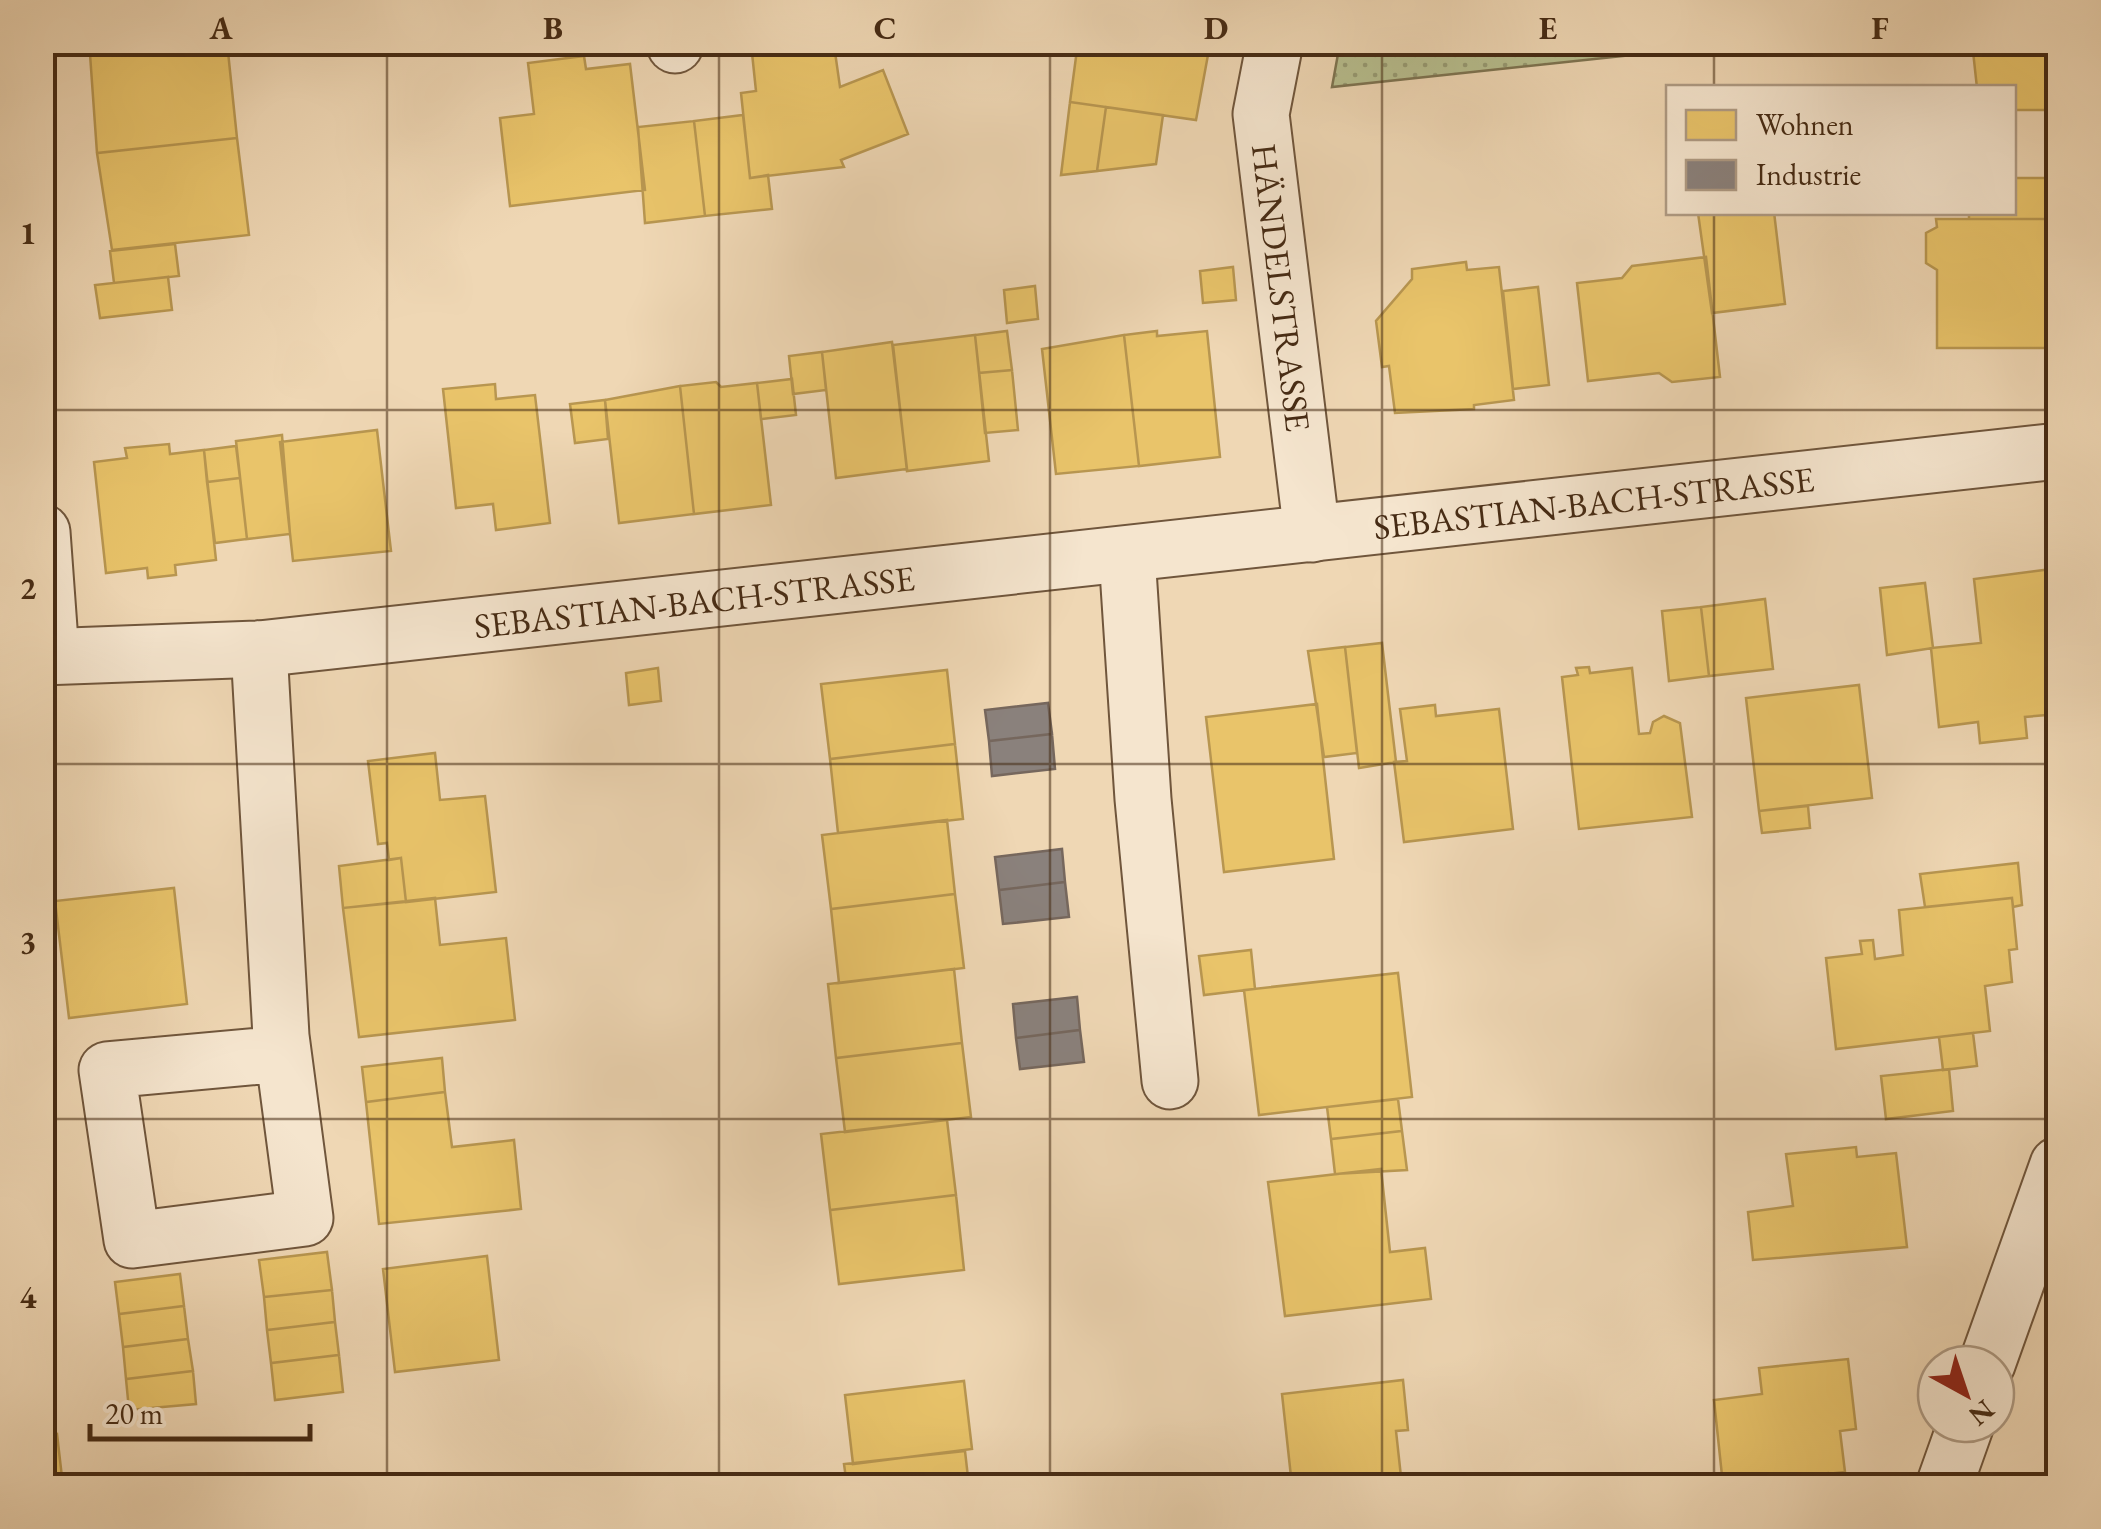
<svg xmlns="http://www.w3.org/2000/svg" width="2101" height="1529" font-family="'EB Garamond',serif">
  <defs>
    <pattern id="grass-dots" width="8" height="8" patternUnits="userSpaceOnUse" patternTransform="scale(2.5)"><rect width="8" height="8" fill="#b7be8e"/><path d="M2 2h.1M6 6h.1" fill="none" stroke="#979b73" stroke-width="1.8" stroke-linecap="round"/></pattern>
  </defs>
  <rect width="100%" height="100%" fill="#efd7b4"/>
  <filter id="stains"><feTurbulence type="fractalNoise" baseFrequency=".002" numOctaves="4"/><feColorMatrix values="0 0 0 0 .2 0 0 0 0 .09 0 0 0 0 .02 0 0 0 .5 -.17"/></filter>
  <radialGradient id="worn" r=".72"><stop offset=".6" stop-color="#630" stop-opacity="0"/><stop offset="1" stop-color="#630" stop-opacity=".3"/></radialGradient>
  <path fill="url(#grass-dots)" stroke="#7e7451" stroke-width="2.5" d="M 1340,43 L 1340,42 L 1745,43 L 1332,87 Z"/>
  <path fill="#e9c46a" stroke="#b89650" stroke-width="2.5" d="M 87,42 L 152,42 L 152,46 L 88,54 Z
    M 186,42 L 227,42 L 237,138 L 97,153 L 90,54 Z
    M 1078,42 L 1210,44 L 1196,120 L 1070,102 Z
    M 1972,42 L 2058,42 L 2058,110 L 2014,110 L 2014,88 L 1977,88 Z
    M 834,45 L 840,87 L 883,70 L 908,134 L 841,160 L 844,167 L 750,178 L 741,93 L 756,91 L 752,53 Z
    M 584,56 L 586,69 L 630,64 L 645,190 L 510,206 L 500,118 L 534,114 L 528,63 Z
    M 1070,102 L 1106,107 L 1097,171 L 1061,175 Z
    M 1106,107 L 1163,115 L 1156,164 L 1097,171 Z
    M 743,115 L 750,178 L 768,175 L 772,209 L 705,216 L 694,121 Z
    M 694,121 L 705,216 L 645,223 L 638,127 Z
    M 237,138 L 249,235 L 112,250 L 97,153 Z
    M 2014,178 L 2058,178 L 2058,219 L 1969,219 L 1969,212 L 2014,212 Z
    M 1774,212 L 1785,304 L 1712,313 L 1698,213 Z
    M 1936,219 L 2058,219 L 2058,348 L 1937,348 L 1937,270 L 1926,263 L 1926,233 L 1937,227 Z
    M 175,244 L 179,276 L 114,283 L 110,251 Z
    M 1706,257 L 1720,377 L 1672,382 L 1659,373 L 1588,381 L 1577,283 L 1622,278 L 1632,266 Z
    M 1466,262 L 1467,270 L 1499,267 L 1514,400 L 1474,405 L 1474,409 L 1395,413 L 1389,366 L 1382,367 L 1376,321 L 1412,279 L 1412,269 Z
    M 1233,267 L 1236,300 L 1203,303 L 1200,271 Z
    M 168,277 L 172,310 L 100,318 L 95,285 Z
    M 1035,286 L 1038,319 L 1007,323 L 1004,290 Z
    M 1538,287 L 1549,385 L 1513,389 L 1503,291 Z
    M 1007,331 L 1012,370 L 979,373 L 975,335 Z
    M 1157,331 L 1157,336 L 1207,331 L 1220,457 L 1139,466 L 1124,335 Z
    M 975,335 L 989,461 L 907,471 L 893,345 Z
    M 1124,335 L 1139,466 L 1056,474 L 1042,349 Z
    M 892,342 L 907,469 L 836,478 L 822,352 Z
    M 822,352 L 826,390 L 793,394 L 789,356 Z
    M 1012,370 L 1018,430 L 985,433 L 979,373 Z
    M 792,379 L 796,415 L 761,419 L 757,383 Z
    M 716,382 L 721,387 L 757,383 L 771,505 L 694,514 L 680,386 Z
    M 495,384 L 496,399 L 535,395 L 550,523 L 496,530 L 493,504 L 456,508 L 443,389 Z
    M 680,386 L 694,514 L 619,523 L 605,400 Z
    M 605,400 L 608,439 L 575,443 L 570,404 Z
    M 377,430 L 391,551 L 293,561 L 280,442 Z
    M 282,435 L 290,534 L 247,539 L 236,441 Z
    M 169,444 L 170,454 L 204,450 L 216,560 L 175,565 L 176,575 L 148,578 L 147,568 L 106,573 L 94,462 L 127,458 L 125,448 Z
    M 236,446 L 240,478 L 207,482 L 204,450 Z
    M 240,478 L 247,539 L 215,543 L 207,482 Z
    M 2052,569 L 2058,620 L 2058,714 L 2025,717 L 2027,738 L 1980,743 L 1978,722 L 1939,727 L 1931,648 L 1981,643 L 1974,579 Z
    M 1925,583 L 1933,648 L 1887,655 L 1880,588 Z
    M 1765,599 L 1773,669 L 1709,676 L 1701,607 Z
    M 1701,607 L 1709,676 L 1669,681 L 1662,611 Z
    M 1382,643 L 1396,762 L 1359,768 L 1345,647 Z
    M 1345,647 L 1357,753 L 1324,757 L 1308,651 Z
    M 1589,667 L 1590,673 L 1632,668 L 1639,734 L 1650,733 L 1653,722 L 1664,716 L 1680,723 L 1692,817 L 1579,829 L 1562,677 L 1578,675 L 1576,668 Z
    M 658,668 L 661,701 L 629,705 L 626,673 Z
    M 947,670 L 955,744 L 830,759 L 821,684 Z
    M 1859,685 L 1872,798 L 1759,811 L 1746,698 Z
    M 1317,704 L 1334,859 L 1224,872 L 1206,717 Z
    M 1435,705 L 1436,716 L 1499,709 L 1513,829 L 1404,842 L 1394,762 L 1407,761 L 1400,709 Z
    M 955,744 L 963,819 L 838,833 L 830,759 Z
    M 435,753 L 440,800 L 485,796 L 496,892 L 406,902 L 401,858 L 389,860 L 387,843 L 378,844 L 368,761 Z
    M 43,794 L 51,876 L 42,877 L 42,794 Z
    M 1808,806 L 1810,828 L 1762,833 L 1759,811 Z
    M 947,820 L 955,894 L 831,909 L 822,835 Z
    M 401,858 L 406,902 L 343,908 L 339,866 Z
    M 2018,863 L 2022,905 L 2013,907 L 2012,898 L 1925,907 L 1920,874 Z
    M 174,888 L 187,1004 L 69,1018 L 55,901 Z
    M 955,894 L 964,968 L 839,983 L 831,909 Z
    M 435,898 L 440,945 L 506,938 L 515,1020 L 359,1037 L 343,908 Z
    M 2012,898 L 2017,949 L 2009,950 L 2012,982 L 1985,986 L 1990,1031 L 1836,1049 L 1826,958 L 1862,954 L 1860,941 L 1873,940 L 1875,959 L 1903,955 L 1899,910 Z
    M 1251,950 L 1255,989 L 1204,995 L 1199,956 Z
    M 954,969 L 962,1043 L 836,1058 L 828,984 Z
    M 1398,973 L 1412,1097 L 1259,1115 L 1244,990 Z
    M 1973,1033 L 1977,1066 L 1943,1070 L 1939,1037 Z
    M 962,1043 L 971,1117 L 845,1132 L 836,1058 Z
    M 442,1058 L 445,1092 L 366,1102 L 362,1067 Z
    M 1949,1069 L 1953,1111 L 1886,1119 L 1881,1076 Z
    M 445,1092 L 452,1147 L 514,1140 L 521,1209 L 379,1224 L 366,1102 Z
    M 1398,1099 L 1402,1131 L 1331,1139 L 1327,1107 Z
    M 947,1120 L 956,1195 L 830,1210 L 821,1134 Z
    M 1402,1131 L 1407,1170 L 1335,1174 L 1331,1139 Z
    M 1856,1147 L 1857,1157 L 1896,1153 L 1907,1247 L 1753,1260 L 1748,1212 L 1793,1206 L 1786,1154 Z
    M 1381,1169 L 1390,1252 L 1425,1248 L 1431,1299 L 1285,1316 L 1268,1182 Z
    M 956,1195 L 964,1270 L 839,1284 L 830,1210 Z
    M 327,1252 L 332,1290 L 264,1297 L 259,1260 Z
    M 487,1256 L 499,1360 L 395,1372 L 383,1269 Z
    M 180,1274 L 184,1306 L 119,1314 L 115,1282 Z
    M 42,1282 L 52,1360 L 42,1361 Z
    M 332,1290 L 335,1322 L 267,1330 L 264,1297 Z
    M 184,1306 L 188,1339 L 123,1347 L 119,1314 Z
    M 335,1322 L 339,1355 L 271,1363 L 267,1330 Z
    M 188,1339 L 193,1371 L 126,1379 L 123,1347 Z
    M 339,1355 L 343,1392 L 275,1400 L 271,1363 Z
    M 1848,1359 L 1856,1429 L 1840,1431 L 1845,1472 L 1723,1485 L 1714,1400 L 1762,1394 L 1759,1368 Z
    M 193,1371 L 196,1404 L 129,1410 L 126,1379 Z
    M 1403,1380 L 1408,1430 L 1396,1431 L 1402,1486 L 1292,1486 L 1282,1394 Z
    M 964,1381 L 972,1449 L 853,1464 L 845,1395 Z
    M 57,1434 L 63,1486 L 42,1486 L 42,1436 Z
    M 965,1451 L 969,1486 L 847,1486 L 844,1464 Z
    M 1828,1473 L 1830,1486 L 1729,1486 L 1729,1484 Z"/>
  <path fill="#8a817c" stroke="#76675d" stroke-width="2.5" d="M 1048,703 L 1052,734 L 989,741 L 985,710 Z
    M 1052,734 L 1055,769 L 992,776 L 989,741 Z
    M 1062,849 L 1065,882 L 999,890 L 995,857 Z
    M 1065,882 L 1069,917 L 1003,924 L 999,890 Z
    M 1077,997 L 1080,1030 L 1016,1038 L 1013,1004 Z
    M 1080,1030 L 1084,1062 L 1020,1069 L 1016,1038 Z"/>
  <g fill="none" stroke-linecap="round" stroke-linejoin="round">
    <defs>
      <g id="minor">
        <path d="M 675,42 L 675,45"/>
        <path id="s1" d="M 1275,42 L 1261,114 L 1312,534"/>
        <path d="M 42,532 L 51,656"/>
        <path d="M 1127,555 L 1143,799 L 1170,1081"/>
        <path d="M 259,649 L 281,1036 L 305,1218 L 132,1240 L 107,1070 L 283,1054"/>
        <path id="s2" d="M 42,657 L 259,649 L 2058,451"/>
        <path d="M 1987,1364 L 2058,1165"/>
        <path d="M 1944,1486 L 1966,1424"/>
      </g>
    </defs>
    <use href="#minor" stroke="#70563c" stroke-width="59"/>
    <use href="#minor" stroke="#f5e5ce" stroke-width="55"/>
  </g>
  <path fill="none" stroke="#462b14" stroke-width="2.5" stroke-opacity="0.55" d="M 387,42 L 387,1486M 719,42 L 719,1486M 1050,42 L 1050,1486M 1382,42 L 1382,1486M 1714,42 L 1714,88M 1714,212 L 1714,1486M 42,410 L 2058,410M 42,764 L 2058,764M 42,1119 L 2058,1119"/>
  <g text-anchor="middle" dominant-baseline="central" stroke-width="10" stroke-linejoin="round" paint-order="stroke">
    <g font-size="35" fill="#462b14" stroke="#f5e5ce">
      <text stroke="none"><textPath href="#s1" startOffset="248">HÄNDELSTRASSE</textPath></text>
      <text stroke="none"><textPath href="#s2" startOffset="1560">SEBASTIAN-BACH-STRASSE</textPath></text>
      <text stroke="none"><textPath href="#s2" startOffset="655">SEBASTIAN-BACH-STRASSE</textPath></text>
    </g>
  </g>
  <rect width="2101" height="1529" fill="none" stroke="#efd7b4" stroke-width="110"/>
  <rect x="1666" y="85" width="350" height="130" fill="#f5e5ce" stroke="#af9b84" stroke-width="2.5"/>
  <rect x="1686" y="110" width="50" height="30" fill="#e9c46a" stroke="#af9b84" stroke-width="2.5"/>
  <text x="1756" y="135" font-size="30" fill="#462b14">Wohnen</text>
  <rect x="1686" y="160" width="50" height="30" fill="#8a817c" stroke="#af9b84" stroke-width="2.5"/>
  <text x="1756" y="185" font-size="30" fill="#462b14">Industrie</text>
  <g transform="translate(1966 1394) rotate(140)"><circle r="48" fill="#f5e5ce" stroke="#af9b84" stroke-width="2.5"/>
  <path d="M0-8L18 38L0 25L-18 38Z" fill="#8f2418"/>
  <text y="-15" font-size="28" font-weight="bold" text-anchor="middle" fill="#462b14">N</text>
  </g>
  <path d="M90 1424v15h220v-15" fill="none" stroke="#462b14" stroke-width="5"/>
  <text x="105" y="1424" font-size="30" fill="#462b14" stroke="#f5e5ce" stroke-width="8" paint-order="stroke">20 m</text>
  <rect x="55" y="55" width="1991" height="1419" fill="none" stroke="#462b14" stroke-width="4"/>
  <g font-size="32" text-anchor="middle" font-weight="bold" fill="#462b14">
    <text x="221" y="39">A</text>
    <text x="553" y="39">B</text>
    <text x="885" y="39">C</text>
    <text x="1216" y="39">D</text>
    <text x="1548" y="39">E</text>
    <text x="1880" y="39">F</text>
    <text x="28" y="244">1</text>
    <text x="28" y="599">2</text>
    <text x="28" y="953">3</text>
    <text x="28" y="1308">4</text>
  </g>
  <rect width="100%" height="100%" filter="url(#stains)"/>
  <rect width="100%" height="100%" fill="url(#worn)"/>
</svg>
